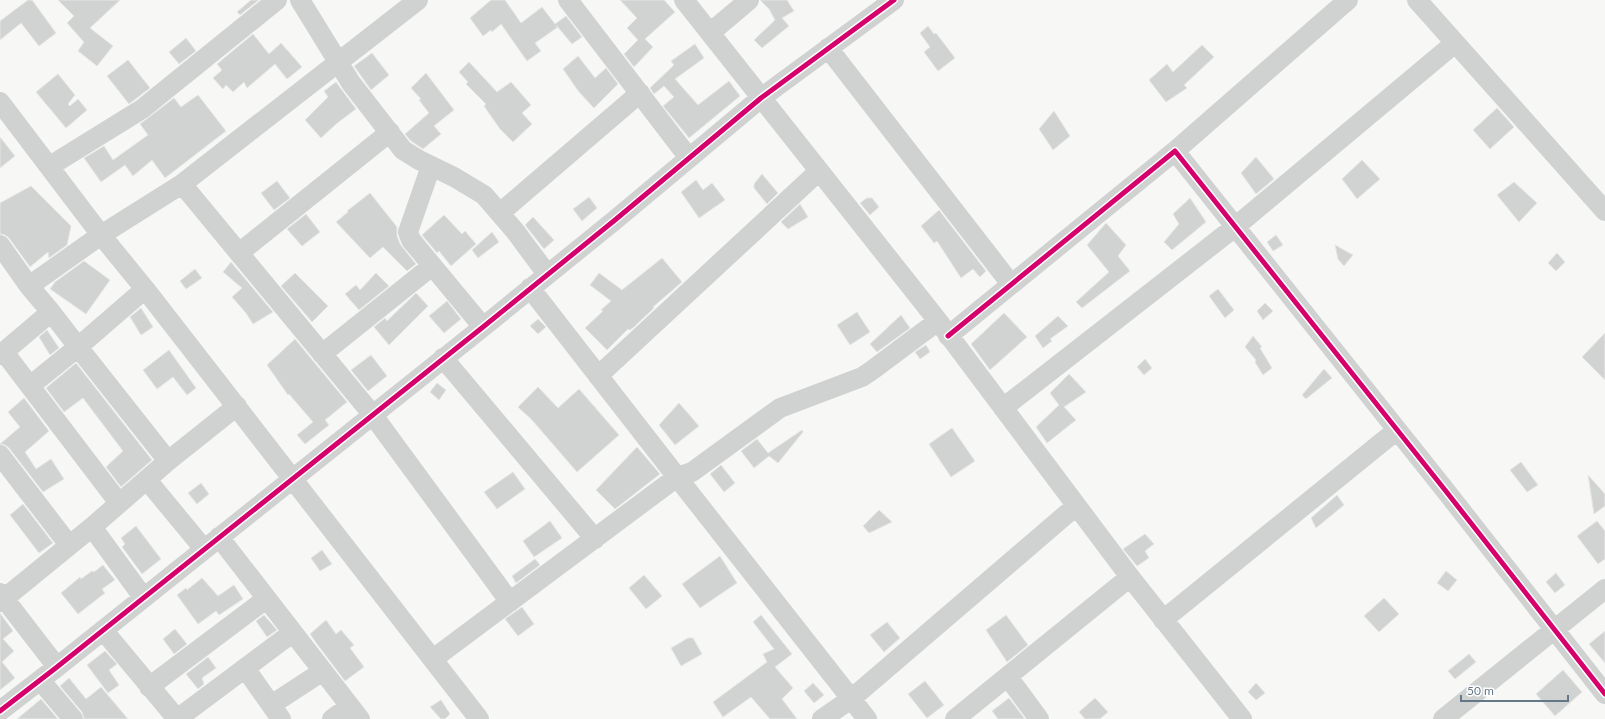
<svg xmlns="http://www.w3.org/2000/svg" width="1605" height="719" font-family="Lato,sans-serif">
  <rect width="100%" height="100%" fill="#f7f7f5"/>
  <path fill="#d1d3d3" stroke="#e6e6e5" d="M 28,0 L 32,0 L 56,33 L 39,46 L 21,23 L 0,40 L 0,21 Z
    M 58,0 L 120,0 L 90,28 L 113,46 L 97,66 L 78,51 L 84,42 L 67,23 L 74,16 Z
    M 251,0 L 259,0 L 240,15 L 237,12 Z
    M 491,0 L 505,0 L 521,23 L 542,7 L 555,24 L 566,16 L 582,37 L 572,44 L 556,25 L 558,27 L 535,43 L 541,51 L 527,61 L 501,24 L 492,32 L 491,30 L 483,36 L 470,18 Z
    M 620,0 L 664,0 L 675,12 L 645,39 L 653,47 L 634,67 L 624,54 L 638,40 L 627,28 L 637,18 Z
    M 760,0 L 787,0 L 794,11 L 782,18 L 789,26 L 762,48 L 754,40 L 775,20 L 769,9 Z
    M 928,26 L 934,34 L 936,33 L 955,58 L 938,71 L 924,52 L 930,47 L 920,33 Z
    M 253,34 L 269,54 L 281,43 L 302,67 L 287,79 L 275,64 L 247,88 L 244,82 L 233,92 L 226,85 L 223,89 L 213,78 L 222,70 L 217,64 Z
    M 186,38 L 196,51 L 179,64 L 169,52 Z
    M 695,44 L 704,58 L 675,79 L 698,105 L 729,81 L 740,96 L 689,138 L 663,106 L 674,97 L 664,86 L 654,94 L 650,88 L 674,65 L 671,61 Z
    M 1202,45 L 1214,57 L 1184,85 L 1187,88 L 1166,102 L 1149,80 L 1167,64 L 1173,72 Z
    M 372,53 L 389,75 L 371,90 L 354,66 Z
    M 578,56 L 595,78 L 606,68 L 618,84 L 594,108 L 579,92 L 563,69 Z
    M 128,60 L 150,88 L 129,104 L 107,76 Z
    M 469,62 L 497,92 L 511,82 L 531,105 L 522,113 L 532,124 L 513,142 L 500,129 L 484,106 L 486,104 L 466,84 L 468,82 L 459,72 Z
    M 426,73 L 454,110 L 434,126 L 441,134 L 423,149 L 411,141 L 405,134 L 429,113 L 419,100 L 421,99 L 411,88 Z
    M 58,74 L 75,95 L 68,104 L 70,106 L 78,99 L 87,110 L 66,128 L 36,92 Z
    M 336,82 L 356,109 L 336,124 L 321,138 L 305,120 L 328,97 L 324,91 Z
    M 198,95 L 226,131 L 165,178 L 152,160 L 133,176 L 125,165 L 101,182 L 84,158 L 104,146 L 113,160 L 148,135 L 140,124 L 174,98 L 181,107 Z
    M 1497,108 L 1514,127 L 1490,149 L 1473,130 Z
    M 1054,111 L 1070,136 L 1053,150 L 1039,129 Z
    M 0,137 L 15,156 L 0,168 Z
    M 1256,157 L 1274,179 L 1256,194 L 1241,173 Z
    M 1362,160 L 1380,179 L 1357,199 L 1342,179 Z
    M 762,174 L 778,193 L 767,204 L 754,188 L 754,184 Z
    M 696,180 L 703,190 L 712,183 L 725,200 L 699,218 L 681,192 Z
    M 277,181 L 290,198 L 274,210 L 261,193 Z
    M 1514,182 L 1537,203 L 1519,222 L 1497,195 Z
    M 31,186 L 71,226 L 67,245 L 49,258 L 48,252 L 30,267 L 9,238 L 5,235 L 0,234 L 0,203 Z
    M 370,193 L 397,227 L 397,236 L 400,244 L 416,264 L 407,271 L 383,247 L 370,258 L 336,222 L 348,212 L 347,211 Z
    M 589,197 L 597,208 L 582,221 L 573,209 Z
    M 867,198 L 872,198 L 879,207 L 870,215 L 860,203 Z
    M 1190,198 L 1206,222 L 1172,250 L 1164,242 L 1179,224 L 1173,214 Z
    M 800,204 L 808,217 L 788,229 L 781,222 Z
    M 939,210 L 986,271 L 980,277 L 973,269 L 961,278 L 937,241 L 934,243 L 921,226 Z
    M 306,214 L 320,232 L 302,246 L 287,229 Z
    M 444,215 L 462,234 L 465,231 L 476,244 L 451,266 L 439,251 L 437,253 L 422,235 Z
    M 533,217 L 554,240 L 544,249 L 525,225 Z
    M 1106,223 L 1126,245 L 1118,256 L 1130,271 L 1082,308 L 1076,302 L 1109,272 L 1087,245 Z
    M 492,232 L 499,242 L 478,258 L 472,250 Z
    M 1276,235 L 1283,245 L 1273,251 L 1267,242 Z
    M 1335,245 L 1353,255 L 1344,266 L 1338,259 Z
    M 1557,253 L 1565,262 L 1556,271 L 1548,263 Z
    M 662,258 L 682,282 L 653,307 L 654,308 L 634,327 L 630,330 L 628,329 L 607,350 L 585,328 L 603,311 L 601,310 L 611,301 L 590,285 L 599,273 L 622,290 Z
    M 84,261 L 110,280 L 86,314 L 50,289 L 55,282 Z
    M 231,262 L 273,312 L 253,324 L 246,313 L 232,297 L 242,288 L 223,272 Z
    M 195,269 L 202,278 L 186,289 L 180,281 Z
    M 295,273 L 328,306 L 312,322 L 281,286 Z
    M 376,273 L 389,286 L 359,310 L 345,294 L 356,285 L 360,290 Z
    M 1218,289 L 1234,310 L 1225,318 L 1209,296 Z
    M 416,293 L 428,306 L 389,345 L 374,327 L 385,318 L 387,321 Z
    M 447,301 L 461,319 L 444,333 L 429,316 Z
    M 1265,303 L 1273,311 L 1263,320 L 1257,311 Z
    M 141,308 L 153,327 L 141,335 L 130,317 Z
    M 857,312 L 870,332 L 850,345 L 837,325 Z
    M 1004,313 L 1027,337 L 990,370 L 971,344 Z
    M 901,315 L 910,328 L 877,352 L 870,344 Z
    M 1058,316 L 1068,326 L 1050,339 L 1052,341 L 1043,348 L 1035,336 Z
    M 538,319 L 546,327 L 538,334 L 530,326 Z
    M 47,330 L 59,348 L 50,355 L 39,337 Z
    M 1605,333 L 1605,380 L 1582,357 Z
    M 1253,336 L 1262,347 L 1260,348 L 1272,368 L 1263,375 L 1255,362 L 1256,360 L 1245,347 Z
    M 295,339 L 347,402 L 325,420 L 329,425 L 305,444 L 297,435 L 313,422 L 289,394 L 288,395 L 267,365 Z
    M 926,345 L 930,352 L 920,359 L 915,352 Z
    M 169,350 L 196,388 L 187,395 L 173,377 L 157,389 L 143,370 Z
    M 371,355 L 387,376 L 368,391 L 351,370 Z
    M 1145,359 L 1152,368 L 1144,375 L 1137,367 Z
    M 76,363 L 152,460 L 121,487 L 106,467 L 123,451 L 83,398 L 64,412 L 46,388 Z
    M 1324,369 L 1332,378 L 1306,399 L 1302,395 Z
    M 1069,374 L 1086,392 L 1064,407 L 1076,420 L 1047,443 L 1036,427 L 1059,405 L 1050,393 Z
    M 437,383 L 446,390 L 439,400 L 430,392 Z
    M 538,387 L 558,408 L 579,389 L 619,435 L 577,472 L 532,420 L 518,407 Z
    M 24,398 L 49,431 L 25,452 L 36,469 L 51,459 L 64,479 L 43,492 L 9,448 L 5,445 L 0,444 L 20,427 L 8,412 Z
    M 679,403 L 699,426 L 675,445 L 659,425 Z
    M 952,428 L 975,461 L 951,477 L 929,444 Z
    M 802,430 L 803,432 L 778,463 L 769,456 L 754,468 L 741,451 L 757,439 L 768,453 Z
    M 637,447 L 660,474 L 615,509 L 596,490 Z
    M 1521,462 L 1538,485 L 1527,492 L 1510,470 Z
    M 721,465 L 735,483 L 724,492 L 710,474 Z
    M 513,472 L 525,489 L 497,509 L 484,492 Z
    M 1588,475 L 1605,494 L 1605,506 L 1594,514 Z
    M 201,483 L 209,494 L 197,504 L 188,493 Z
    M 1337,495 L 1344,505 L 1316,528 L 1311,518 Z
    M 23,504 L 53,543 L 39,553 L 10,515 Z
    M 879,510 L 892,522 L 869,533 L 863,526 Z
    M 550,521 L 562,538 L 534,557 L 523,541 Z
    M 1597,521 L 1605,531 L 1605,559 L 1598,564 L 1577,536 Z
    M 136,526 L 161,559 L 142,574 L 122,547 L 125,544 L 121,538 Z
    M 1145,534 L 1154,544 L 1145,551 L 1149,558 L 1137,566 L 1123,549 Z
    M 322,550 L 332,564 L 320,571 L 311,558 Z
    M 720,556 L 737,583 L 700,608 L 682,584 Z
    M 535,559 L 540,565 L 516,583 L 512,576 Z
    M 103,565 L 115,580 L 102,589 L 105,593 L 78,614 L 61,593 L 80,577 L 81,579 L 92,571 L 94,572 Z
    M 1446,571 L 1457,580 L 1448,591 L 1437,583 Z
    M 1556,573 L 1565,585 L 1555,593 L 1546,582 Z
    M 644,575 L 662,596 L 646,609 L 629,588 Z
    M 202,578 L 218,596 L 234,585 L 243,599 L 219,615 L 216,611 L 198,624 L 177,595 L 186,588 L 187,590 Z
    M 1384,598 L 1399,614 L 1379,632 L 1364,616 Z
    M 522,607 L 534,624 L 518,636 L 505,619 Z
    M 0,613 L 13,631 L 3,639 L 14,651 L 2,662 L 15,678 L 0,690 Z
    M 264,615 L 277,630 L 267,637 L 256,621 Z
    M 761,615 L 792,654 L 775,667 L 793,688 L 782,699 L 797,719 L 770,719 L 751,697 L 723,717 L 713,702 L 767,662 L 763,654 L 774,649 L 753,622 Z
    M 1006,615 L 1028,645 L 1007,662 L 986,630 Z
    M 326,620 L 336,634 L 341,630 L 354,645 L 350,648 L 364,667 L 345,681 L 317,644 L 310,634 Z
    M 887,622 L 900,638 L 884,652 L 870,635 Z
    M 175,629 L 187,644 L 174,654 L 163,639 Z
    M 1605,631 L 1605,663 L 1589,644 Z
    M 688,638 L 693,638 L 702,654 L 681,666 L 671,648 Z
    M 105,651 L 117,664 L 109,670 L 119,685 L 108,693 L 87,665 Z
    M 1469,654 L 1476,662 L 1455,679 L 1448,671 Z
    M 208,657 L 216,668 L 202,678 L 204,684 L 198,689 L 186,674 Z
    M 1563,670 L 1582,692 L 1555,716 L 1536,694 Z
    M 69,678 L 86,699 L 101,687 L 128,719 L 84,719 L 82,712 L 60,686 Z
    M 925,681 L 944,705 L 927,718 L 908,694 Z
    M 813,683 L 824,695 L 814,703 L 804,691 Z
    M 1256,683 L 1265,693 L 1256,700 L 1248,692 Z
    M 1009,698 L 1025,719 L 998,719 L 992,711 Z
    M 1095,698 L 1108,712 L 1100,719 L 1085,719 L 1079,712 Z
    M 41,699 L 58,719 L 17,719 Z
    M 441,700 L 450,714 L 445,719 L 441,719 L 430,707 Z"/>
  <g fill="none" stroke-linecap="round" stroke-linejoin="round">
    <path stroke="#d0d2d2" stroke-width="20" d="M 300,0 L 351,83 L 403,150 L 419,160 L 454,177 L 484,195 L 515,231 L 547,274
      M 568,0 L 689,158
      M 684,0 L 938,321 L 1130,577 L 1242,719
      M 1417,0 L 1605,211
      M 710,33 L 749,0
      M 828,48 L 1011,284
      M 0,102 L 101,235 L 145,289 L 479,719
      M 1175,151 L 1348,0
      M 50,166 L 142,109 L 277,0
      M 431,166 L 408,232 L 411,240 L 483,327
      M 182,184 L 372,414 L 510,602
      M 500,213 L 640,93
      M 0,245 L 29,286 L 51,312
      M 239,253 L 390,132
      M 29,286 L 101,235 L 182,184 L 418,0
      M 530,288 L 677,477 L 692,472 L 780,408 L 862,377 L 871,371 L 938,321
      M 948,336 L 1175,151 L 1445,490 L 1605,694
      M 4,352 L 119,503
      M 322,354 L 432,266
      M 0,355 L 51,312 L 78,347 L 145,289
      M 443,358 L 595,539
      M 598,376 L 819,171
      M 30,386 L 78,347 L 168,461
      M 1003,408 L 1235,227 L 1455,43
      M 0,455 L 69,545
      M 147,480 L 204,549
      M 92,527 L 143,597
      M 219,537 L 360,719
      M 0,593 L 57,667
      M 0,602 L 92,527 L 168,461 L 237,406
      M 1163,620 L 1397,430
      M 103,630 L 177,719
      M 433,659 L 677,477 L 867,719
      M 245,668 L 281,719
      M 1008,677 L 1039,719
      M 40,680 L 73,719
      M 149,687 L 266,599
      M 271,705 L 323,671
      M 0,711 L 57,667 L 483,327 L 615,220 L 761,98 L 894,0
      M 177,719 L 292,633
      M 332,719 L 350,706
      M 822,719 L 851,699 L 1076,506
      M 955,719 L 1130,577
      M 1443,719 L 1605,589"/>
    <defs>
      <path id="cycleway" d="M 948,336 L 1175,151 L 1445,490 L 1605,694
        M 0,711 L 57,667 L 483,327 L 615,220 L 761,98 L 894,0"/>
    </defs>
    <use href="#cycleway" stroke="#fff" stroke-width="8"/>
    <use href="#cycleway" stroke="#d6006c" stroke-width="5"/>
  </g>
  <path d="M1461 695v6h107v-6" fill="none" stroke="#647888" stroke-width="2"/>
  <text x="1467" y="695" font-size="12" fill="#647888" stroke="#ffffff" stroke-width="3" paint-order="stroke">50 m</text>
</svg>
